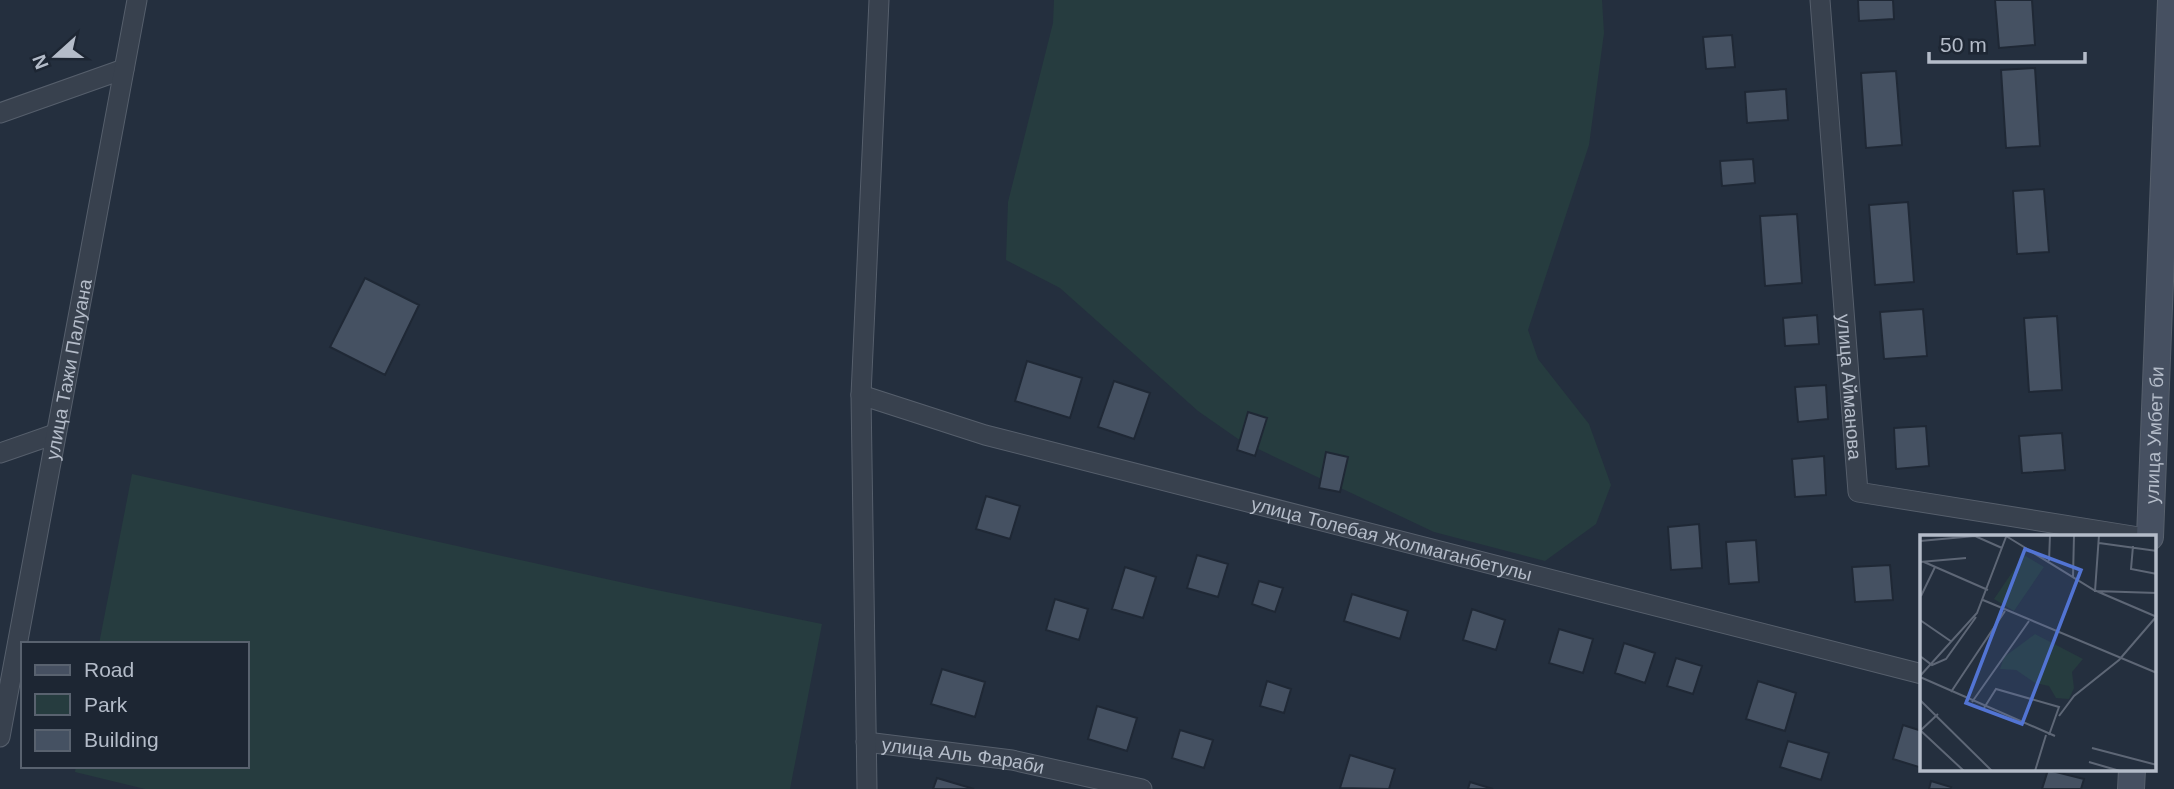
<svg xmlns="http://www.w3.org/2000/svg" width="2174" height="789" font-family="Arial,sans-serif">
  <rect width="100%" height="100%" fill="#242f3e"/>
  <path fill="#263c3f" d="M 1054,0 L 1602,0 L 1604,33 L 1589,145 L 1528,330 L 1538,359 L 1589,424 L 1611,485 L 1596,524 L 1545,561 L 1434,532 L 1241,441 L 1198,411 L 1060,288 L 1006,260 L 1008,202 L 1053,23 Z
    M 132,474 L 647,588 L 822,624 L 790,789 L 145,789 L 75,772 L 76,766 L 247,766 L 247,644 L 99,644 Z"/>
  <path fill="#455162" stroke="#1f2835" stroke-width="2" d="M 1858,0 L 1893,0 L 1894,19 L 1859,21 Z
    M 1995,0 L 2032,0 L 2035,45 L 1999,48 Z
    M 1732,35 L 1735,67 L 1706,69 L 1703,37 Z
    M 2035,68 L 2040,146 L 2006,148 L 2001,70 Z
    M 1896,71 L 1902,145 L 1866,148 L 1861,73 Z
    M 1786,89 L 1788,120 L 1747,123 L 1745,92 Z
    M 1753,159 L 1755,183 L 1722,186 L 1720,161 Z
    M 2044,189 L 2049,252 L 2017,254 L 2013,191 Z
    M 1908,202 L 1914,282 L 1875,285 L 1869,205 Z
    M 1797,214 L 1802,283 L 1765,286 L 1760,216 Z
    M 365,278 L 419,305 L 385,375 L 330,347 Z
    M 1923,309 L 1927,356 L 1884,359 L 1880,312 Z
    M 1817,315 L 1819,344 L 1785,346 L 1783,318 Z
    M 2057,316 L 2062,390 L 2029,392 L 2024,318 Z
    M 1027,361 L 1082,378 L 1070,418 L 1015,401 Z
    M 1114,381 L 1150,393 L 1134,439 L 1098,427 Z
    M 1826,385 L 1828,419 L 1798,422 L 1795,387 Z
    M 1248,412 L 1267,418 L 1255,456 L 1237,450 Z
    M 1926,426 L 1929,466 L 1896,469 L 1894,428 Z
    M 2062,433 L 2065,470 L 2022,473 L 2019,436 Z
    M 1326,452 L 1348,457 L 1340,492 L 1319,488 Z
    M 1824,456 L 1826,495 L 1795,497 L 1792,459 Z
    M 986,496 L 1020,506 L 1010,539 L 976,529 Z
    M 1699,524 L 1702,568 L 1671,570 L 1668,527 Z
    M 1756,540 L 1759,582 L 1729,584 L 1726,542 Z
    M 1197,555 L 1228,564 L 1218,597 L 1187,588 Z
    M 1890,565 L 1893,600 L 1855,602 L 1852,567 Z
    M 1125,567 L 1156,577 L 1143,618 L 1112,609 Z
    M 1259,581 L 1283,588 L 1275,612 L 1252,604 Z
    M 1352,594 L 1408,611 L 1400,639 L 1344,621 Z
    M 1055,599 L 1088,609 L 1079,640 L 1046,630 Z
    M 1472,609 L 1505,620 L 1496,650 L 1463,640 Z
    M 1559,629 L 1593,639 L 1583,673 L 1549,663 Z
    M 1624,643 L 1655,653 L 1645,683 L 1615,673 Z
    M 1676,658 L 1702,666 L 1693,694 L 1667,686 Z
    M 942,669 L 985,682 L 975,717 L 931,704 Z
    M 1267,681 L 1291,689 L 1284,713 L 1260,706 Z
    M 1758,681 L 1796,693 L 1785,731 L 1746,719 Z
    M 1097,706 L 1137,718 L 1127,751 L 1088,739 Z
    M 1903,725 L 1922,731 L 1922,768 L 1893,759 Z
    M 1180,730 L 1213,740 L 1204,768 L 1172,758 Z
    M 1788,741 L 1829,753 L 1821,780 L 1780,767 Z
    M 1350,755 L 1395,769 L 1389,789 L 1340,788 Z
    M 2048,770 L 2084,779 L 2081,789 L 2042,789 Z
    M 937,778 L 974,789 L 933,789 Z
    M 1931,781 L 1951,787 L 1950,789 L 1929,789 Z
    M 1470,782 L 1493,789 L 1468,789 Z"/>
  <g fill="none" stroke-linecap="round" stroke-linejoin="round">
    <defs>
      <g id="street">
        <path id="s1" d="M 1820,0 L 1858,492 L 2139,537"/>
        <path d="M 0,113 L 124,69"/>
        <path id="s2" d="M 861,395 L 985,435 L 1922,674"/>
        <path d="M 0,453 L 55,434"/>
        <path id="s3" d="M 0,737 L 137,0"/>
        <path id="s4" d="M 866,742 L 1012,760 L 1142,789"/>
        <path d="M 867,789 L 861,395 L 879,0"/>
      </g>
      <g id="secondary">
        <path id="s5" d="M 2150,537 L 2171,0"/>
        <path d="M 2131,789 L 2132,770"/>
      </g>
    </defs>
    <use href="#street" stroke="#565f6c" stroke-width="21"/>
    <use href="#secondary" stroke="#565f6c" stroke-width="28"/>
    <use href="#street" stroke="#38414e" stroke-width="19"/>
    <use href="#secondary" stroke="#465061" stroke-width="26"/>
  </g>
  <g text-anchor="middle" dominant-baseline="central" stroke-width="6" stroke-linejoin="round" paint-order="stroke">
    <g font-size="19" fill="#b4bcc9" stroke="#1d2633">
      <text stroke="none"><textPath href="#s3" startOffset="374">улица Тажи Палуана</textPath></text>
      <text stroke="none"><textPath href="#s1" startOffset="388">улица Айманова</textPath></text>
      <text stroke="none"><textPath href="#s5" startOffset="102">улица Умбет би</textPath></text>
      <text stroke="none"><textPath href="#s2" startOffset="550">улица Толебая Жолмаганбетулы</textPath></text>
      <text stroke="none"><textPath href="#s4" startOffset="98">улица Аль Фараби</textPath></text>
    </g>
  </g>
  <g transform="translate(1920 535)">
    <rect width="236" height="236" fill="#242f3e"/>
    <path d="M 104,20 L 124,32 L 94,76 L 74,64 ZM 115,99 L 163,124 L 152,137 L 154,153 L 149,164 L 136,163 L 129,151 L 115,148 L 96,135 L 80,134 L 84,122 Z" fill="#263c3f"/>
    <path fill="none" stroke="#5e6776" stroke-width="2" d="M 179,0 L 175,56 L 237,58M 86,1 L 174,55 L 237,82M 0,6 L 55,1 L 82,13M 179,8 L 237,16M 213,11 L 211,34 L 237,39M 129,26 L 130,0M 0,27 L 46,23M 4,27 L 68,55M 153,42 L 154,0M 1,61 L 15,32M 63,65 L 237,138M 0,85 L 32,107M 0,121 L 12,130 L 26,124 L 56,82M 0,141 L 57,78 L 86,2M 0,142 L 135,201M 31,157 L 85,76M 0,165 L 72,236M 52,167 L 109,86M 64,173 L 76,154 L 139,172 L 129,200M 139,181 L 154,161 L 199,125 L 236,82M 0,195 L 44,236M 0,196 L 18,179M 172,213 L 237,230M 169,227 L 200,236M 115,236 L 126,200"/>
    <path fill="#5274d3" fill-opacity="0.15" stroke="#5274d3" stroke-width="3.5" d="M 105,14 L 161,35 L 102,189 L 46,168 Z"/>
    <rect width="236" height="236" fill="none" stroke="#b4bcc9" stroke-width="3.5"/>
  </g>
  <rect x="21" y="642" width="228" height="126" fill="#1d2633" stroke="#59626f" stroke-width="2"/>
  <rect x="35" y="665" width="35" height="10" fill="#465061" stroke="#59626f" stroke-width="2"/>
  <text x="84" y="677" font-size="21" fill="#b4bcc9">Road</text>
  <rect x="35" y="694" width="35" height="21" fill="#263c3f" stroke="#59626f" stroke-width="2"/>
  <text x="84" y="712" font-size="21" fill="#b4bcc9">Park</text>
  <rect x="35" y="730" width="35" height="21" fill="#455162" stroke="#59626f" stroke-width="2"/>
  <text x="84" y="747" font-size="21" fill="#b4bcc9">Building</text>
  <g transform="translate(56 56) rotate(249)" stroke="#1d2633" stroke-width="5" paint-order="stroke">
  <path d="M0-5L12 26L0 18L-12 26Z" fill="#b4bcc9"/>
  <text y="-10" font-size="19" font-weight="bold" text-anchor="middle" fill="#b4bcc9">N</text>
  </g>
  <path d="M1929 52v10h156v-10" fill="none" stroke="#b4bcc9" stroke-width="3.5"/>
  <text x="1940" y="52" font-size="21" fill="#b4bcc9" stroke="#1d2633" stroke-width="5" paint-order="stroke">50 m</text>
</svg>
